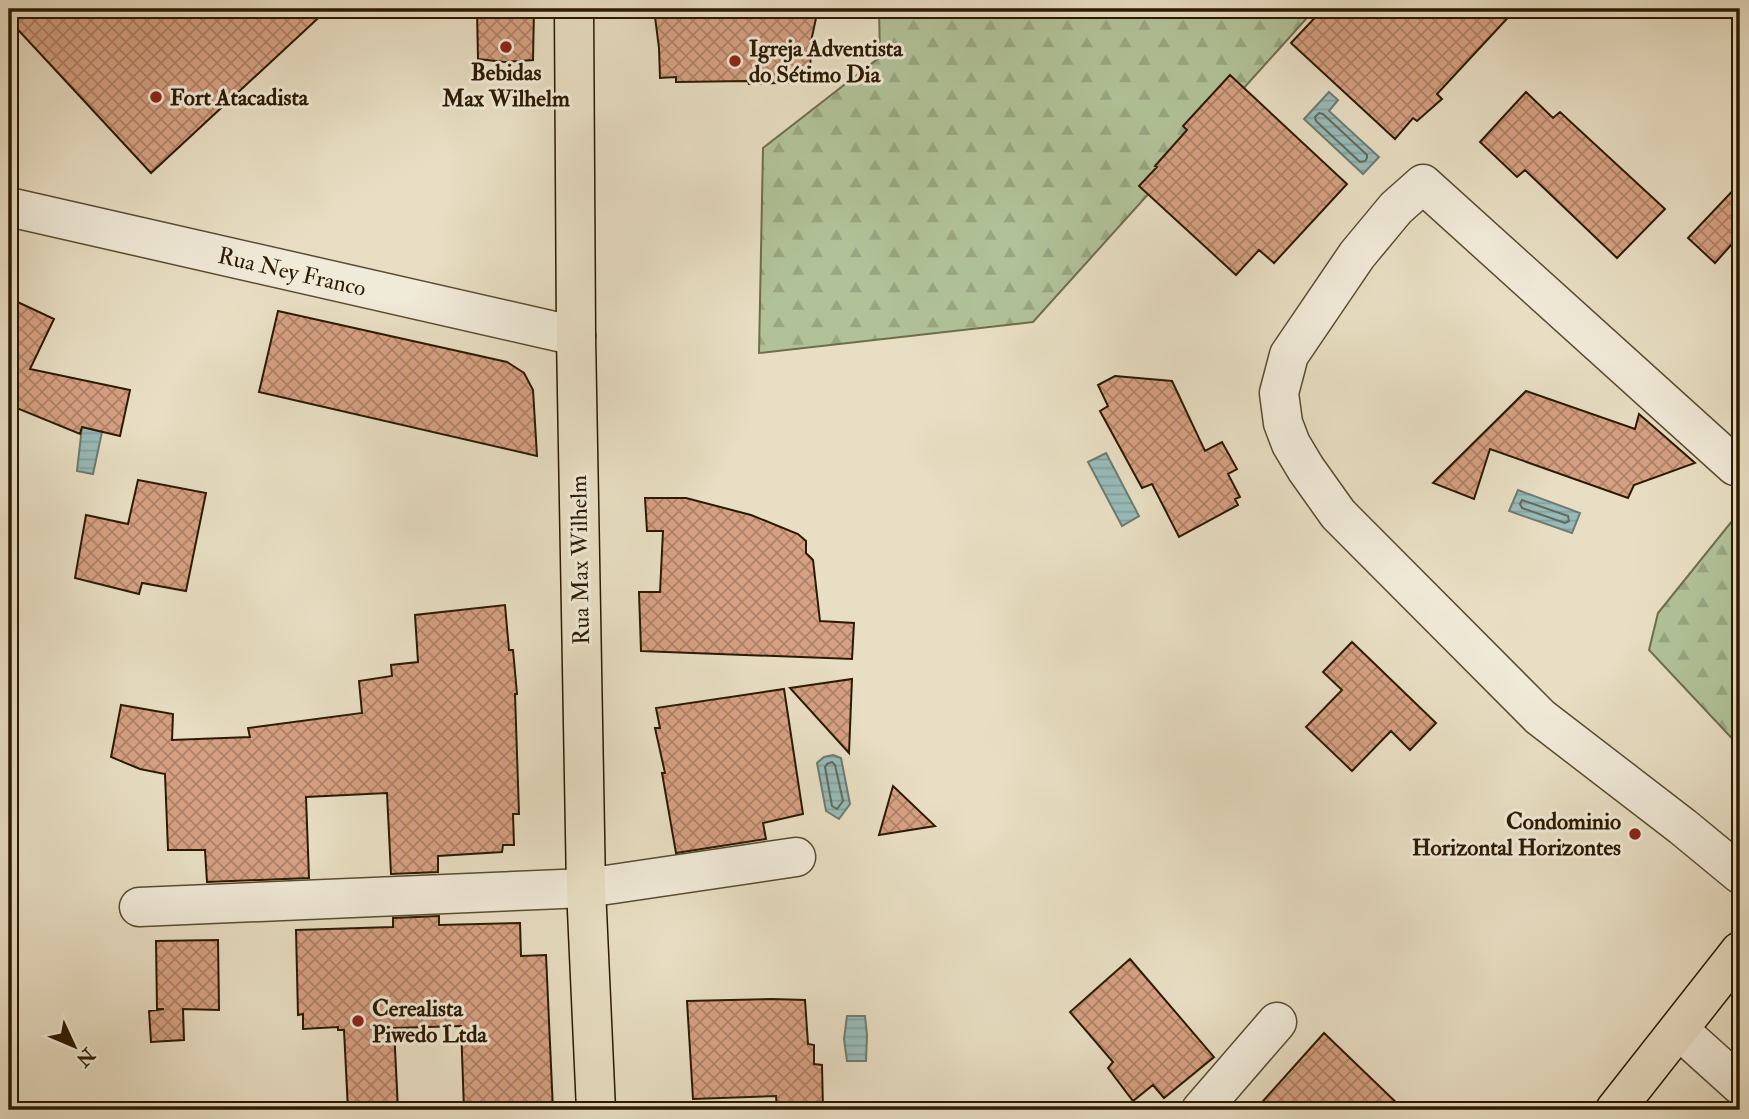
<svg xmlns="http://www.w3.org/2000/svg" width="1749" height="1119" font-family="'IM FELL Double Pica',serif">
  <defs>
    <pattern id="forest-firs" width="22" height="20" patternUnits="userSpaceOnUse" patternTransform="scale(1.75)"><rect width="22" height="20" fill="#b1c298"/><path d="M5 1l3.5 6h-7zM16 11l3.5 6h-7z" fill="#98a681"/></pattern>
    <pattern id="water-rules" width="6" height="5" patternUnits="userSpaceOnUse" patternTransform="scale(1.75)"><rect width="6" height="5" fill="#98bbb9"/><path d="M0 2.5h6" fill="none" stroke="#83a09d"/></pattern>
    <pattern id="building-cross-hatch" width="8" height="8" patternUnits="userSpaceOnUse" patternTransform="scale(1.75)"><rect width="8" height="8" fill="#d6a182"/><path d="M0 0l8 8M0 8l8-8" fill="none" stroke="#ae8268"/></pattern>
  </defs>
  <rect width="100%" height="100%" fill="#e8dec3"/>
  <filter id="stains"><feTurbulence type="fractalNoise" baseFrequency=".00286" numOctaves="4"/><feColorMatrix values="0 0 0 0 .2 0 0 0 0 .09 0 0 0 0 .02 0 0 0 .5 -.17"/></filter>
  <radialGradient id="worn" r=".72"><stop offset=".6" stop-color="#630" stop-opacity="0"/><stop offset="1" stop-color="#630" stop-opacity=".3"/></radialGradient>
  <path fill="url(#forest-firs)" stroke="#6e6e4c" stroke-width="2" d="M 879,9 L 1315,9 L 1033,322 L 759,353 L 763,148 L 880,57 Z
    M 1740,511 L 1740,747 L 1649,650 L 1658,613 Z"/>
  <path fill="url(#water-rules)" stroke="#6d7b6f" stroke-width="2" d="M 1329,92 L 1338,100 L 1329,111 L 1379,157 L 1363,174 L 1304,119 Z
    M 82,427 L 102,432 L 93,474 L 77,471 Z
    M 1106,453 L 1139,516 L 1122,526 L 1088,462 Z
    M 1518,490 L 1580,513 L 1572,533 L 1509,511 Z
    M 833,755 L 841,758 L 850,804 L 839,819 L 826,811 L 817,763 L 824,757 Z
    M 847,1016 L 865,1016 L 867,1035 L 866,1061 L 847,1061 L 844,1039 Z"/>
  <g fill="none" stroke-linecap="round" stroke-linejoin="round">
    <path stroke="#626a5c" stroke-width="2" d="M 1319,113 L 1323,114 L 1367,155 L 1367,158 L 1365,161 L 1360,162 L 1316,121 L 1315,117 Z
      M 1522,500 L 1568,516 L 1569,521 L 1565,523 L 1522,508 L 1520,504 Z
      M 832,762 L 835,765 L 843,801 L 837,809 L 832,806 L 825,767 L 827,764 Z"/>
  </g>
  <path fill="url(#building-cross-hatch)" stroke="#2c1a00" stroke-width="2" d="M 9,9 L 328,9 L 151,173 L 9,20 Z
    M 477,9 L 534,9 L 533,60 L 505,62 L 478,59 Z
    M 654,9 L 818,9 L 810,46 L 811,82 L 749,84 L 748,81 L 676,82 L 676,77 L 660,78 L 659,48 Z
    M 1323,9 L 1516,9 L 1437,94 L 1442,99 L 1417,121 L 1413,118 L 1395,139 L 1291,43 Z
    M 1230,75 L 1347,184 L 1274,263 L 1259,250 L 1236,275 L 1139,186 L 1157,167 L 1155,166 L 1187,130 L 1183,126 Z
    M 1526,92 L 1553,118 L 1560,112 L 1665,209 L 1617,258 L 1525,170 L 1517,177 L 1480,142 Z
    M 1740,183 L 1740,235 L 1715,263 L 1688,238 Z
    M 9,298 L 54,319 L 30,369 L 130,390 L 120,436 L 82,427 L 80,434 L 12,406 L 9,414 Z
    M 278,311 L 507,362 L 524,373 L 533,390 L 537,456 L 259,392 Z
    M 1115,376 L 1172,381 L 1205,451 L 1222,442 L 1237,469 L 1228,474 L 1240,497 L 1235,499 L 1238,505 L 1179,537 L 1152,484 L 1142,488 L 1100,411 L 1108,406 L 1098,385 Z
    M 1526,391 L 1635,429 L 1639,414 L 1695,463 L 1634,485 L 1628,498 L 1490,449 L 1474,499 L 1433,483 Z
    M 138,480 L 206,493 L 186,591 L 142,583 L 139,594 L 75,578 L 86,515 L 128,524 Z
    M 645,498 L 686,498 L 751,515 L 798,534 L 806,541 L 806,553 L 813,560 L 820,621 L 854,623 L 852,659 L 641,651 L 639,592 L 660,592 L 663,531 L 647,531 Z
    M 505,605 L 509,650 L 513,650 L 517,694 L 515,694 L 519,814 L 513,814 L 514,845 L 503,845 L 502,852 L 438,856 L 438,872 L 391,874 L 387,793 L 306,797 L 309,878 L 207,882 L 205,850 L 168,850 L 165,774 L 140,769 L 111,757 L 121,705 L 173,714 L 172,740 L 250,737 L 248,728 L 362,713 L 359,681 L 392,676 L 391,665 L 418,662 L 415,615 Z
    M 1352,642 L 1436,723 L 1410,750 L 1391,731 L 1352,771 L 1306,727 L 1342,690 L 1323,672 Z
    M 852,679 L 849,753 L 790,688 Z
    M 784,689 L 803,814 L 763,823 L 766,839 L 676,853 L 662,773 L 665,773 L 655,728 L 660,728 L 656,708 Z
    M 893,786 L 935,826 L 879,835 Z
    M 439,916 L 439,925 L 520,923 L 521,956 L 546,955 L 553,1110 L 464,1110 L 461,1026 L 394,1028 L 398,1110 L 348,1110 L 344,1030 L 338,1030 L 338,1027 L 303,1029 L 303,1014 L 298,1015 L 296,930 L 393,927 L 393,918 Z
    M 218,940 L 219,1010 L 183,1009 L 184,1040 L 151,1042 L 149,1011 L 164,1009 L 157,1009 L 156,941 Z
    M 1130,959 L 1214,1057 L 1164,1098 L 1153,1085 L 1133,1101 L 1108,1068 L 1113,1062 L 1070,1012 Z
    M 771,999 L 805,1000 L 808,1044 L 814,1045 L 814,1064 L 822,1065 L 823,1110 L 777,1110 L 776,1096 L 693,1099 L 687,1001 Z
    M 1324,1033 L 1404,1110 L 1255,1110 Z"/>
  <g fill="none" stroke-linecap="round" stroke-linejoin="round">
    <defs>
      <path id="minor" d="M 9,207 L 576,336
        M 1735,466 L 1423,184 L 1396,208 L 1357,255 L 1289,355 L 1279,393 L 1283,423 L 1291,444 L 1306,469 L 1338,514 L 1540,717 L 1683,827 L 1740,874
        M 139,907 L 586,888 L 796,857
        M 1679,1030 L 1740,1085
        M 1201,1110 L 1277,1022"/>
      <path id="major" d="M 574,9 L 576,336 L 586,888 L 596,1110"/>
      <path id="highway" d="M 1615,1110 L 1740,951"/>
    </defs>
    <use href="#minor" stroke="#5b4b31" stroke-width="41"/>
    <use href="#major" stroke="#2c1a00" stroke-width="41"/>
    <use href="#highway" stroke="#2c1a00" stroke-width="41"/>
    <use href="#minor" stroke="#f0ead8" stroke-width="38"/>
    <use href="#major" stroke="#e8dec3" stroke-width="38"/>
    <use href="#highway" stroke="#e8dec3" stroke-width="38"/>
  </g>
  <g fill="#8f2418" stroke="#f0ead8" stroke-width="2.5">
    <circle cx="506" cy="47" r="7"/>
    <circle cx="735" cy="61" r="7"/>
    <circle cx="156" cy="97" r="7"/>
    <circle cx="1635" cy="834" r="7"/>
    <circle cx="358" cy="1021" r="7"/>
  </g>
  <g text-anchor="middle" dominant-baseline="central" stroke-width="6" stroke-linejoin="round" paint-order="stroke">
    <g font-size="23" font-weight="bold" fill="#2c1a00" stroke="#f0ead8" text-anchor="start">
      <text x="749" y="48">Igreja Adventista<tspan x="749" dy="26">do Sétimo Dia</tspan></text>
      <text x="506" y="72" text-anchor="middle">Bebidas<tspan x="506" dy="26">Max Wilhelm</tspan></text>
      <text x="170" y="97">Fort Atacadista</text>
      <text x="1621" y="821" text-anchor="end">Condominio<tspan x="1621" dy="26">Horizontal Horizontes</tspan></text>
      <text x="372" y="1008">Cerealista<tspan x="372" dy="26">Piwedo Ltda</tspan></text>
    </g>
    <g font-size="23" fill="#2c1a00" stroke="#f0ead8">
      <text transform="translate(292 272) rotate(13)">Rua Ney Franco</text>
      <text transform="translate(580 560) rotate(-91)">Rua Max Wilhelm</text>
    </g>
  </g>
  <rect width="1749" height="1119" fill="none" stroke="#e8dec3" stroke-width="35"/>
  <rect x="10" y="10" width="1728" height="1098" fill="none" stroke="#2c1a00" stroke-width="3.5"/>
  <rect x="18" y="18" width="1714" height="1084" fill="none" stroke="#2c1a00" stroke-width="2"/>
  <g transform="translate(74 1046) rotate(134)" stroke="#f0ead8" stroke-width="5" paint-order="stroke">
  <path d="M0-5L12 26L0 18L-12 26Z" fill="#2c1a00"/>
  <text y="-10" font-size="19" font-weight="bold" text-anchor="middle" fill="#2c1a00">N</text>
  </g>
  <rect width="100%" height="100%" filter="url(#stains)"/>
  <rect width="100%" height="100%" fill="url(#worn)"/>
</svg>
